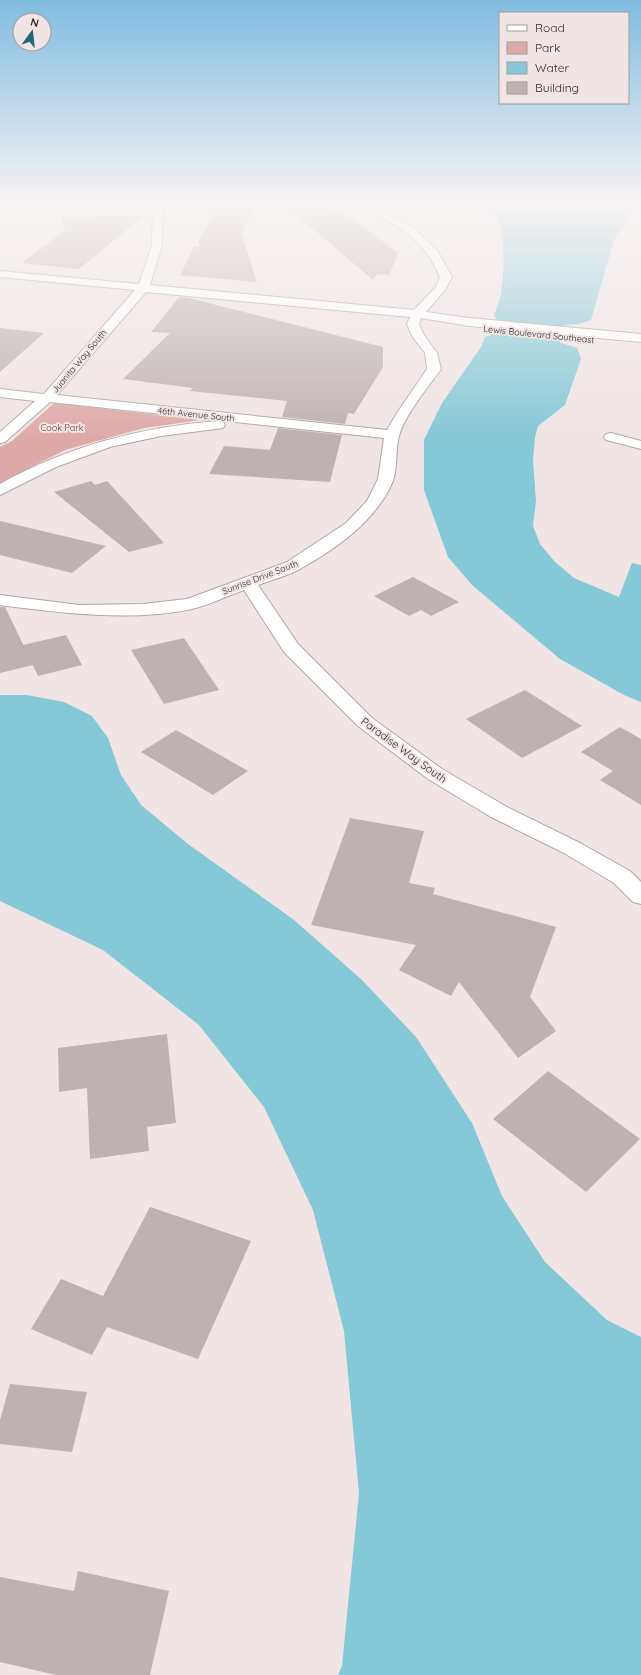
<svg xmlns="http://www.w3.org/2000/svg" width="641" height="1675" font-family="Quicksand,sans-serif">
  <rect width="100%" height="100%" fill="#f0e4e4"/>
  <path fill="#deaaa7" d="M 54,403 L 200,420 L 144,428 L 65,450 L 0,483 L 0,447 L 12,441 Z"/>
  <path fill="#85c8d7" d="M 480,204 L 639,204 L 617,234 L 613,243 L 591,320 L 579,324 L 564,325 L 559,342 L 577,348 L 581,359 L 565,405 L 538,426 L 535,437 L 533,460 L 536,501 L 533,526 L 540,544 L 555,562 L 574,578 L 619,597 L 632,563 L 641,565 L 641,702 L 624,695 L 560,659 L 472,585 L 448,557 L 424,490 L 424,440 L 442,403 L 481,347 L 485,337 L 490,335 L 497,319 L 494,316 C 496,309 500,301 501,293 C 504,273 508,219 489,207 C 486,206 483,205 480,204 Z
    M 0,695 L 27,695 L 64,702 L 92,716 L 108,738 L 121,775 L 141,805 L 188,844 L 294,920 L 362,980 L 416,1037 L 472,1123 L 502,1196 L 545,1262 L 607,1320 L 641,1337 L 641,1675 L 338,1675 L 342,1666 L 359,1493 L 344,1331 L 313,1210 L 264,1107 L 199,1025 L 103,950 L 0,901 Z"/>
  <path fill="#f0e4e4" d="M 495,320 L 564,327 L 560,340 L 489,333 Z"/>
  <path fill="#bdb2b1" d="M 220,204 L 256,204 L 241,232 L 257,282 L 180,275 L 194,247 L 200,247 L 198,241 Z
    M 284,204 L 323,204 L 360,224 L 398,253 L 389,275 L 377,274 L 373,280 Z
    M 145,215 L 79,269 L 22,263 L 65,230 L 62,217 Z
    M 179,297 L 189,298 L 383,347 L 383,367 L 354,414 L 348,413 L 345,424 L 282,417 L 287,401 L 190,391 L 193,388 L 123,379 L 170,333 L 151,332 Z
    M 0,328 L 44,333 L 0,372 Z
    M 278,428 L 342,435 L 330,482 L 209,474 L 224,446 L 270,450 Z
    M 91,481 L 95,485 L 107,481 L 164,543 L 129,552 L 54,492 Z
    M 0,521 L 106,546 L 72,573 L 0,555 Z
    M 413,577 L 459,602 L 431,616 L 421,610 L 409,616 L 374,596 Z
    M 0,607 L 5,607 L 33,665 L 0,673 Z
    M 66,635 L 82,665 L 38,676 L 23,645 Z
    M 184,638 L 219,690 L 164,704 L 131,650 Z
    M 525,690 L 582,726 L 522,758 L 466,719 Z
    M 620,727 L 641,739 L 641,805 L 600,780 L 613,771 L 581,752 Z
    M 176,730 L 248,771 L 213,795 L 141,752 Z
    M 350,818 L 424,831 L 409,883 L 435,888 L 433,894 L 556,927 L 530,997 L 556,1031 L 518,1058 L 459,982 L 451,996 L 399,970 L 416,945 L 311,925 Z
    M 167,1034 L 176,1123 L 147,1127 L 149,1151 L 90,1159 L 87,1088 L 59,1092 L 58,1048 Z
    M 548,1071 L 640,1139 L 586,1192 L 493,1119 Z
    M 150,1207 L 251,1241 L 198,1359 L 107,1327 L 92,1355 L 31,1329 L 61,1279 L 103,1296 Z
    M 10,1384 L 87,1392 L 72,1452 L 0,1444 L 0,1420 Z
    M 78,1571 L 169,1591 L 150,1675 L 56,1675 L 0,1662 L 0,1577 L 74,1591 Z"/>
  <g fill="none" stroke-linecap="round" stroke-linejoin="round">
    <defs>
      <path id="minor" d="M 153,204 L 163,204 L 162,245 L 150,285 L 414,310 L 436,287 L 440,277 C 429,250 410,233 385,219 C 378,214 367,211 361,204 L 374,204 L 417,231 L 437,250 L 452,277 L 445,290 L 426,312 L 469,318 L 641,334 L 641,342 L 469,326 L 421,318 L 419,324 L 424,335 L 437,353 L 441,369 C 429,386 404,416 399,436 C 395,450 398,467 393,481 C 376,521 337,548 300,569 C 287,576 271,580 258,585 L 298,644 L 372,718 L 442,769 L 507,807 L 580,843 L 630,871 L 641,882 L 641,904 L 633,902 L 614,883 L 564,853 L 491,817 L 428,779 L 358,726 L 284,652 L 244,590 C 227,596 209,605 192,609 C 131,622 61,613 0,605 L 0,595 L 79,605 L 143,604 L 187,599 L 287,562 L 346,523 L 367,501 L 378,479 L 384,438 L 50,402 L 5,442 L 0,443 L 0,432 L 35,401 L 0,397 L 0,389 L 44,394 L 135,290 L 0,277 L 0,271 L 139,284 L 152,245 ZM 146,292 L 410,317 L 407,324 L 412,336 L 425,353 L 427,369 L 397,413 L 387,430 L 57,395 Z
        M 218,421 L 223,422 L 225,425 L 223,428 L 161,436 L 110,447 L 56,467 L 0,495 L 0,484 C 68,446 141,427 218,421 Z
        M 611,433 L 641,441 L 641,449 L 606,440 L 604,437 L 606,434 Z"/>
    </defs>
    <use href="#minor" stroke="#afa5a4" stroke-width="2"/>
    <use href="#minor" fill="#fff" fill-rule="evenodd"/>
  </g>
  <linearGradient id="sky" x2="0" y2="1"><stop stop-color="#80bce1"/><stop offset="0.46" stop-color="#f8f3f3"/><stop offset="1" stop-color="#f8f3f3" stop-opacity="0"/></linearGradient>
  <rect width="641" height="439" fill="url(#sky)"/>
  <g text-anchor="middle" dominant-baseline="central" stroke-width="4" stroke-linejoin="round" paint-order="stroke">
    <g font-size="9" fill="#312d2d" stroke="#f0e4e4">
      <text transform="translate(539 334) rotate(6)">Lewis Boulevard Southeast</text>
      <text transform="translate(79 361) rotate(-50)">Juanita Way South</text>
      <text transform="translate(196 414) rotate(6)">46th Avenue South</text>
      <text transform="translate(260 577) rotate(-21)">Sunrise Drive South</text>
    </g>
    <g font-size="9" fill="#7a3232" stroke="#f0e4e4">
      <text x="62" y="427">Cook Park</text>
    </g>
    <g font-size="11" fill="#312d2d" stroke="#f0e4e4">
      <text transform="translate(404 750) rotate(36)">Paradise Way South</text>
    </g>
  </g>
  <rect x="499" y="12" width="130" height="92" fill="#f0e4e4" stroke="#a49b9b"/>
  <rect x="507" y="25" width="20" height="6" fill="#ffffff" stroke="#a49b9b"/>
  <text x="535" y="32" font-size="12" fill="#312d2d">Road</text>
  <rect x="507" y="42" width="20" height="12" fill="#deaaa7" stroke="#a49b9b"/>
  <text x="535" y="52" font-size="12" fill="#312d2d">Park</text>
  <rect x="507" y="62" width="20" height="12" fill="#85c8d7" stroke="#a49b9b"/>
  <text x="535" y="72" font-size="12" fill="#312d2d">Water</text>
  <rect x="507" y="82" width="20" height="12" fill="#bdb2b1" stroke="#a49b9b"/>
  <text x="535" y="92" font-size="12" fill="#312d2d">Building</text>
  <g transform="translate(32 32) rotate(15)"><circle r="19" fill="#f0e4e4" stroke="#a49b9b"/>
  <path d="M0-3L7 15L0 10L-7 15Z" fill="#226978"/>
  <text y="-6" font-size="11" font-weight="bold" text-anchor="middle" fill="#312d2d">N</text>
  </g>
</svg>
